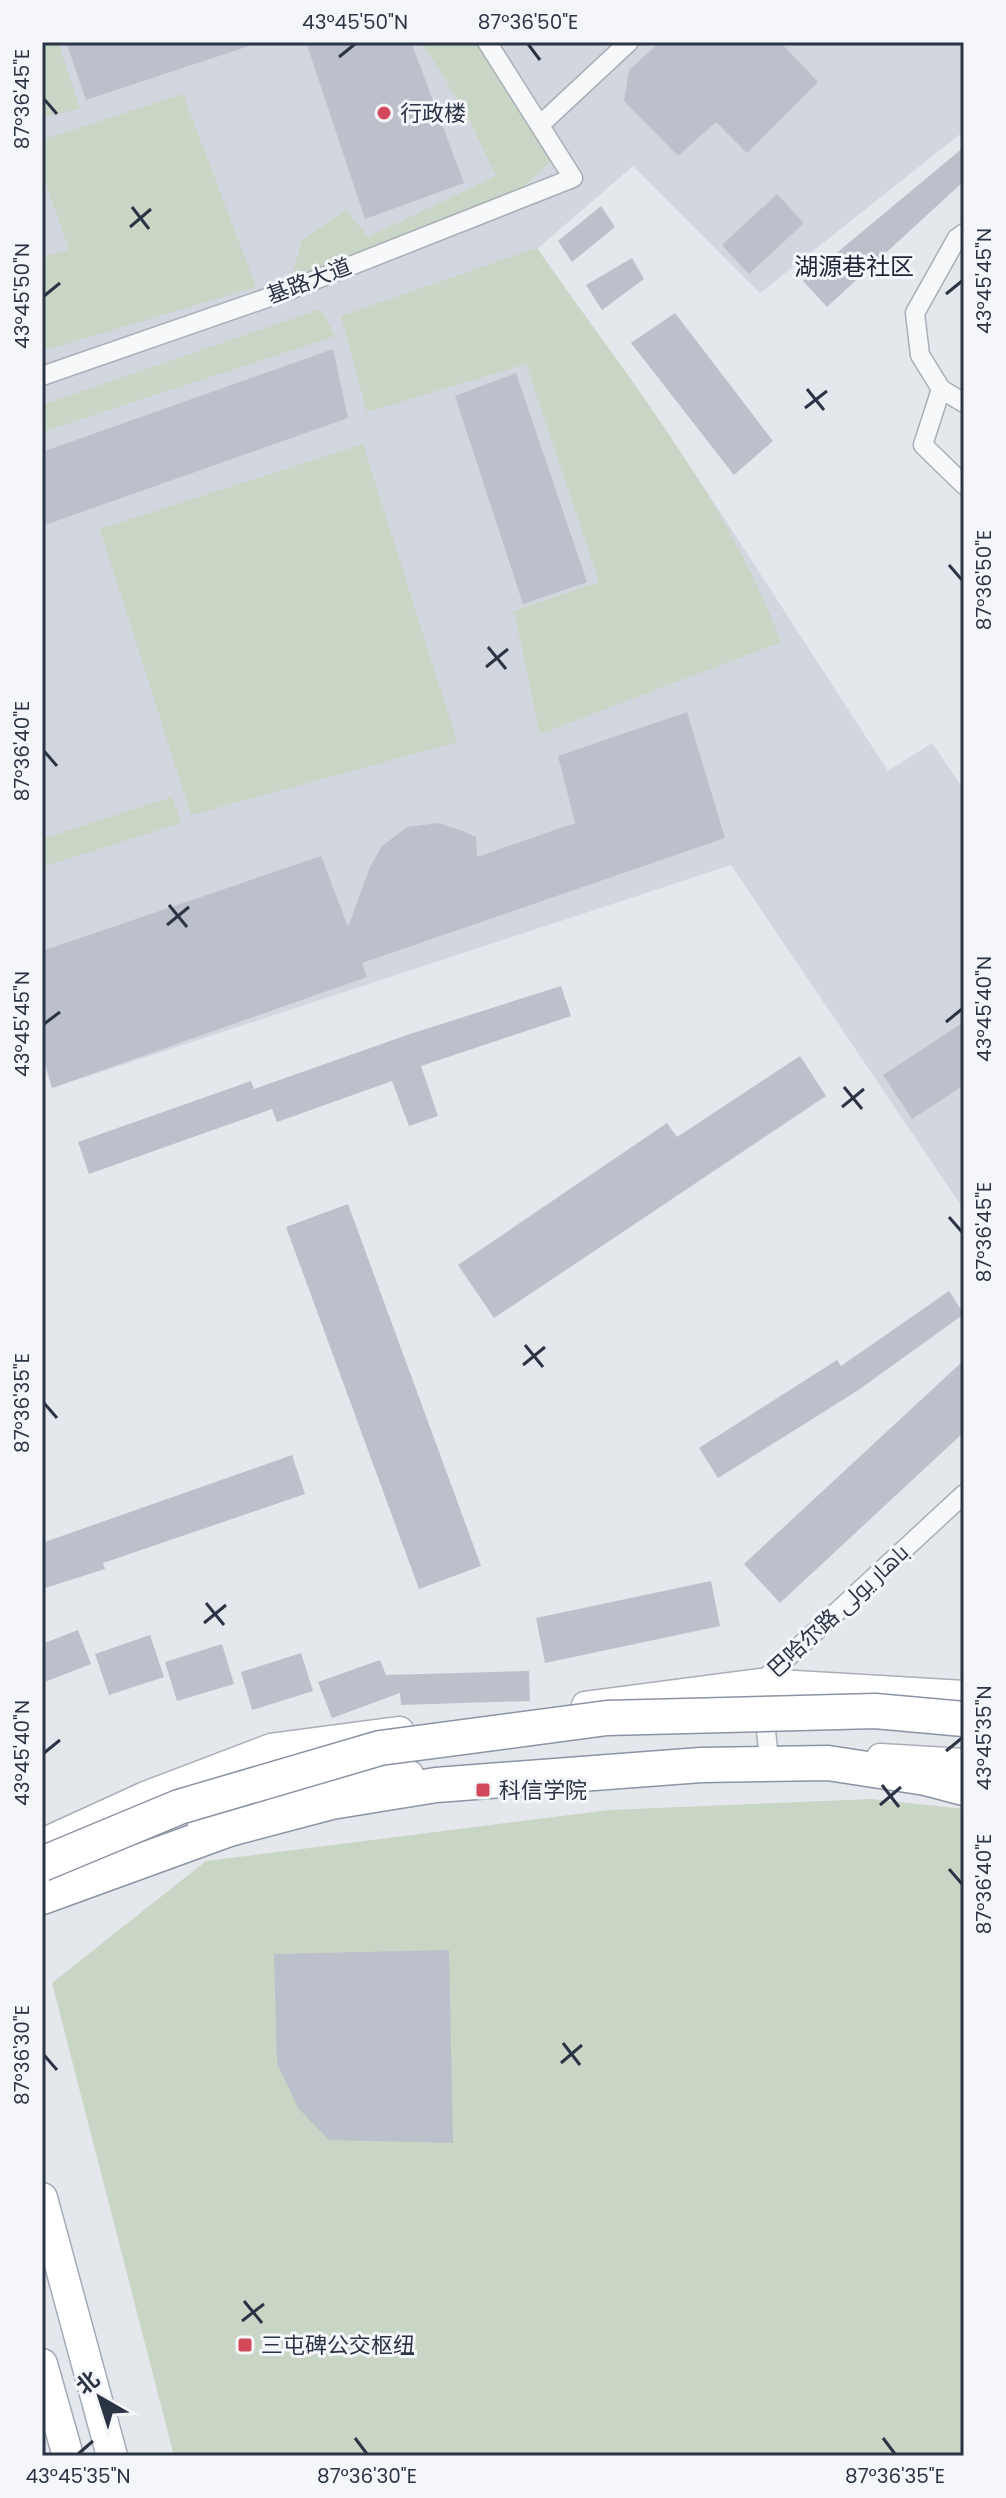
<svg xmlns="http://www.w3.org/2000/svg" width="1006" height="2498" font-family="Poppins,Cairo,'Noto Sans SC',sans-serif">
  <rect width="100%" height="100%" fill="#e4e7ec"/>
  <path fill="#d2d6de" d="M 42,42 L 964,42 L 964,131 L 760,293 L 633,166 L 537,249 L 706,490 L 888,771 L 932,743 L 964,790 L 964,1210 L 731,865 L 52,1088 L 42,1058 Z"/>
  <path fill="#c9d6c5" d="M 42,42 L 58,42 L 80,108 L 42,118 Z
    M 421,42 L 479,42 L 554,158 L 515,195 L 329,269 L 293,273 L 302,240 L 346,210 L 368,237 L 496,176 L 465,111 Z
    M 183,94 L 256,287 L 42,351 L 42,258 L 69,249 L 42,173 L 42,140 Z
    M 537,248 C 625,374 726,497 781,642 L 540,734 L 514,611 L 599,582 L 526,364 L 367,412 L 341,316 Z
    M 321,309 L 335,336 L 42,432 L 42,405 Z
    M 363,444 L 457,742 L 191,815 L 100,529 Z
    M 172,797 L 181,823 L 42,867 L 42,839 Z
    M 872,1799 L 964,1809 L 964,2456 L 174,2456 L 52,1983 L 206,1861 L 609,1810 Z"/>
  <path fill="#bbc0ca" d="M 66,42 L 249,42 L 249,46 L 86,100 Z
    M 306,42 L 411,42 L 464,183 L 365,219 Z
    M 660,42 L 780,42 L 818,82 L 747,153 L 716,122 L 678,156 L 624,101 L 629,70 Z
    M 964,147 L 964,181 L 827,307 L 803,281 Z
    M 777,194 L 804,223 L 749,274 L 722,245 Z
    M 601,206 L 615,227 L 572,262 L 558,241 Z
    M 632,258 L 644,279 L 602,310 L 586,285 Z
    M 675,313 L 773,441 L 734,475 L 631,343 Z
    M 333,349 L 348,418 L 42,526 L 42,452 Z
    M 516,373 L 587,582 L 523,604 L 455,396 Z
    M 687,712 L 725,838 L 362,963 L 367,977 L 52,1088 L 42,1051 L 42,951 L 321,856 L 348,927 L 370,867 L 382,846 L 407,827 L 438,823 L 463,831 L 476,837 L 477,857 L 575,823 L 558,756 Z
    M 561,986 L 571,1016 L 421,1066 L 438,1116 L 409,1126 L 392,1081 L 277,1122 L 272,1109 L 89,1174 L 78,1142 L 251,1081 L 254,1089 L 410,1034 Z
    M 964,1022 L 964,1085 L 912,1119 L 883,1075 Z
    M 800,1056 L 826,1096 L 494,1318 L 458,1265 L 667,1123 L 677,1137 Z
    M 348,1204 L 481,1566 L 419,1589 L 286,1227 Z
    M 949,1291 L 964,1314 L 857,1391 L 718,1478 L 699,1448 L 837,1360 L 841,1366 Z
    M 964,1360 L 964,1432 L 780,1603 L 744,1564 Z
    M 292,1455 L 305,1494 L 103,1563 L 105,1569 L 42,1589 L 42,1543 Z
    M 711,1581 L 720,1626 L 545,1663 L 536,1618 Z
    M 78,1630 L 91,1664 L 42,1683 L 42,1644 Z
    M 150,1635 L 164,1677 L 109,1695 L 95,1654 Z
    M 222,1644 L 234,1684 L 177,1701 L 165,1662 Z
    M 301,1653 L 313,1691 L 252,1710 L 241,1672 Z
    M 380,1660 L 386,1675 L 529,1671 L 530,1701 L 401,1705 L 400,1693 L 332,1718 L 318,1682 Z
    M 449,1950 L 453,2143 L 329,2140 L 298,2108 L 277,2063 L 274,1954 Z"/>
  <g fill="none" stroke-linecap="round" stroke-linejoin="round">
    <defs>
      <path id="street" d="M 541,124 L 629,42
        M 964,233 L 957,238 L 915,313 L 920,355 L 941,389 L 964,403
        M 42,376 L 287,291 L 573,178 L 487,42
        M 941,389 L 923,445 L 964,485
        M 768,1750 L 761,1682 L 964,1494"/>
      <path id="secondary" d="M 585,1705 L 761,1682 L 964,1694
        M 880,1757 L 964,1762
        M 201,1823 L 297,1785 L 410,1774
        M 42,1842 L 145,1795 L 271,1747 L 400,1730"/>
      <path id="primary" d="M 42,2198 L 112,2456
        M 42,2364 L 68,2456"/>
      <path id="highway" d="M 42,1897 L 229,1829 L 331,1802 L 436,1785 L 701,1765 L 828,1763 L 926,1778 L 964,1788"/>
    </defs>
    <use href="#street" stroke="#a9aeb7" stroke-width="21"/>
    <use href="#secondary" stroke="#a9aeb7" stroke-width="29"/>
    <use href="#primary" stroke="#a3abb8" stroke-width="33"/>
    <use href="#highway" stroke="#8b94a3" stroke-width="37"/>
    <use href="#street" stroke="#f7f8fa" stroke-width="18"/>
    <use href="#secondary" stroke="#fff" stroke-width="26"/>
    <use href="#primary" stroke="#fff" stroke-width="30"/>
    <use href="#highway" stroke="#fff" stroke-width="34"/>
    <defs>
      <path id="highway-bridge" d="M 42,1864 L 179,1807 L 380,1748 L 607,1718 L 875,1711 L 964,1719"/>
    </defs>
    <use href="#highway-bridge" stroke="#8b94a3" stroke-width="37" stroke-linecap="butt"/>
    <use href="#highway-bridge" stroke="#fff" stroke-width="34"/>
  </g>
  <path fill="none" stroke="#2b3445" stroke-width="3" d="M 528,44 L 540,60M 339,57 L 355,44M 44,99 L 57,114M 132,207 L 149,229M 130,227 L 151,209M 946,294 L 962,281M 44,296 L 60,283M 807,389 L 824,410M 805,408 L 827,391M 949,565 L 962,580M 488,647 L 506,669M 486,667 L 508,649M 44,751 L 57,766M 169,905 L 187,927M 167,925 L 189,907M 946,1022 L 962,1009M 44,1024 L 60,1012M 844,1087 L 862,1109M 842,1107 L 864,1089M 949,1217 L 962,1232M 525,1345 L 543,1367M 523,1365 L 545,1347M 44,1403 L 57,1418M 206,1603 L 224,1625M 204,1623 L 226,1605M 946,1751 L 962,1738M 44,1753 L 60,1740M 882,1785 L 899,1807M 880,1805 L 901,1787M 949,1869 L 962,1884M 563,2043 L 580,2065M 44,2055 L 57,2070M 561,2063 L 582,2045M 244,2301 L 262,2323M 242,2321 L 264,2304M 355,2438 L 367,2454M 883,2438 L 895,2454M 78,2454 L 93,2441"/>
  <g fill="#d1495b" stroke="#f4f6f9" stroke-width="3">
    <circle cx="384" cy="113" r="8"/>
    <rect x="475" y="1782" width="16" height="16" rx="4"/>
    <rect x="237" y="2337" width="16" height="16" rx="4"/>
  </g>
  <g text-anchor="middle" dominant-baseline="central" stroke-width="6" stroke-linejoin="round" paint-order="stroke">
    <g font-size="22" fill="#2b3445" stroke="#f4f6f9" text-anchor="start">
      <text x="400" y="113">行政楼</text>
      <text x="499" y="1790">科信学院</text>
      <text x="261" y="2345">三屯碑公交枢纽</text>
    </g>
    <g font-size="22" fill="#2b3445" stroke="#f4f6f9">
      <text transform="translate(309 281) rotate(-21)">基路大道</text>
      <text transform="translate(838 1611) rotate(-43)">巴哈尔路 باھار يولى</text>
    </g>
    <g font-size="24" fill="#1d2536" stroke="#f4f6f9">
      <text x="854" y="266">湖源巷社区</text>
    </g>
  </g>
  <rect width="1006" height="2498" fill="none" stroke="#f4f6f9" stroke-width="88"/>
  <g transform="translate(100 2398) rotate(321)" stroke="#f4f6f9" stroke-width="6" paint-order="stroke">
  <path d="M0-6L14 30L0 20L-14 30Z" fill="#2b3445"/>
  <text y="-12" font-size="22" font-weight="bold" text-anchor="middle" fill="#2b3445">北</text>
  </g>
  <rect x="44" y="44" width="918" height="2410" fill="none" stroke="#2b3445" stroke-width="3"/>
  <g font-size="20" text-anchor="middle" fill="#2b3445">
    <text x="355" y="29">43°45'50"N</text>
    <text x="528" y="29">87°36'50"E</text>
    <text transform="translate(22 99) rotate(-90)" y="7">87°36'45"E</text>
    <text transform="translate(984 281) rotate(-90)" y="7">43°45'45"N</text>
    <text transform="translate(22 296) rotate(-90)" y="7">43°45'50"N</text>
    <text transform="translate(984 580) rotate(-90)" y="7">87°36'50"E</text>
    <text transform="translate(22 751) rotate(-90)" y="7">87°36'40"E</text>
    <text transform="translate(984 1009) rotate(-90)" y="7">43°45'40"N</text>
    <text transform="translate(22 1024) rotate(-90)" y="7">43°45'45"N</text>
    <text transform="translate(984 1232) rotate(-90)" y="7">87°36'45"E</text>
    <text transform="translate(22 1403) rotate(-90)" y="7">87°36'35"E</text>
    <text transform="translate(984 1738) rotate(-90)" y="7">43°45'35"N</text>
    <text transform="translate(22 1753) rotate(-90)" y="7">43°45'40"N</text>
    <text transform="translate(984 1884) rotate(-90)" y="7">87°36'40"E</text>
    <text transform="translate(22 2055) rotate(-90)" y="7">87°36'30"E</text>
    <text x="78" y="2483">43°45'35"N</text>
    <text x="367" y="2483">87°36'30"E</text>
    <text x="895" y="2483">87°36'35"E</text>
  </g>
</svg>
